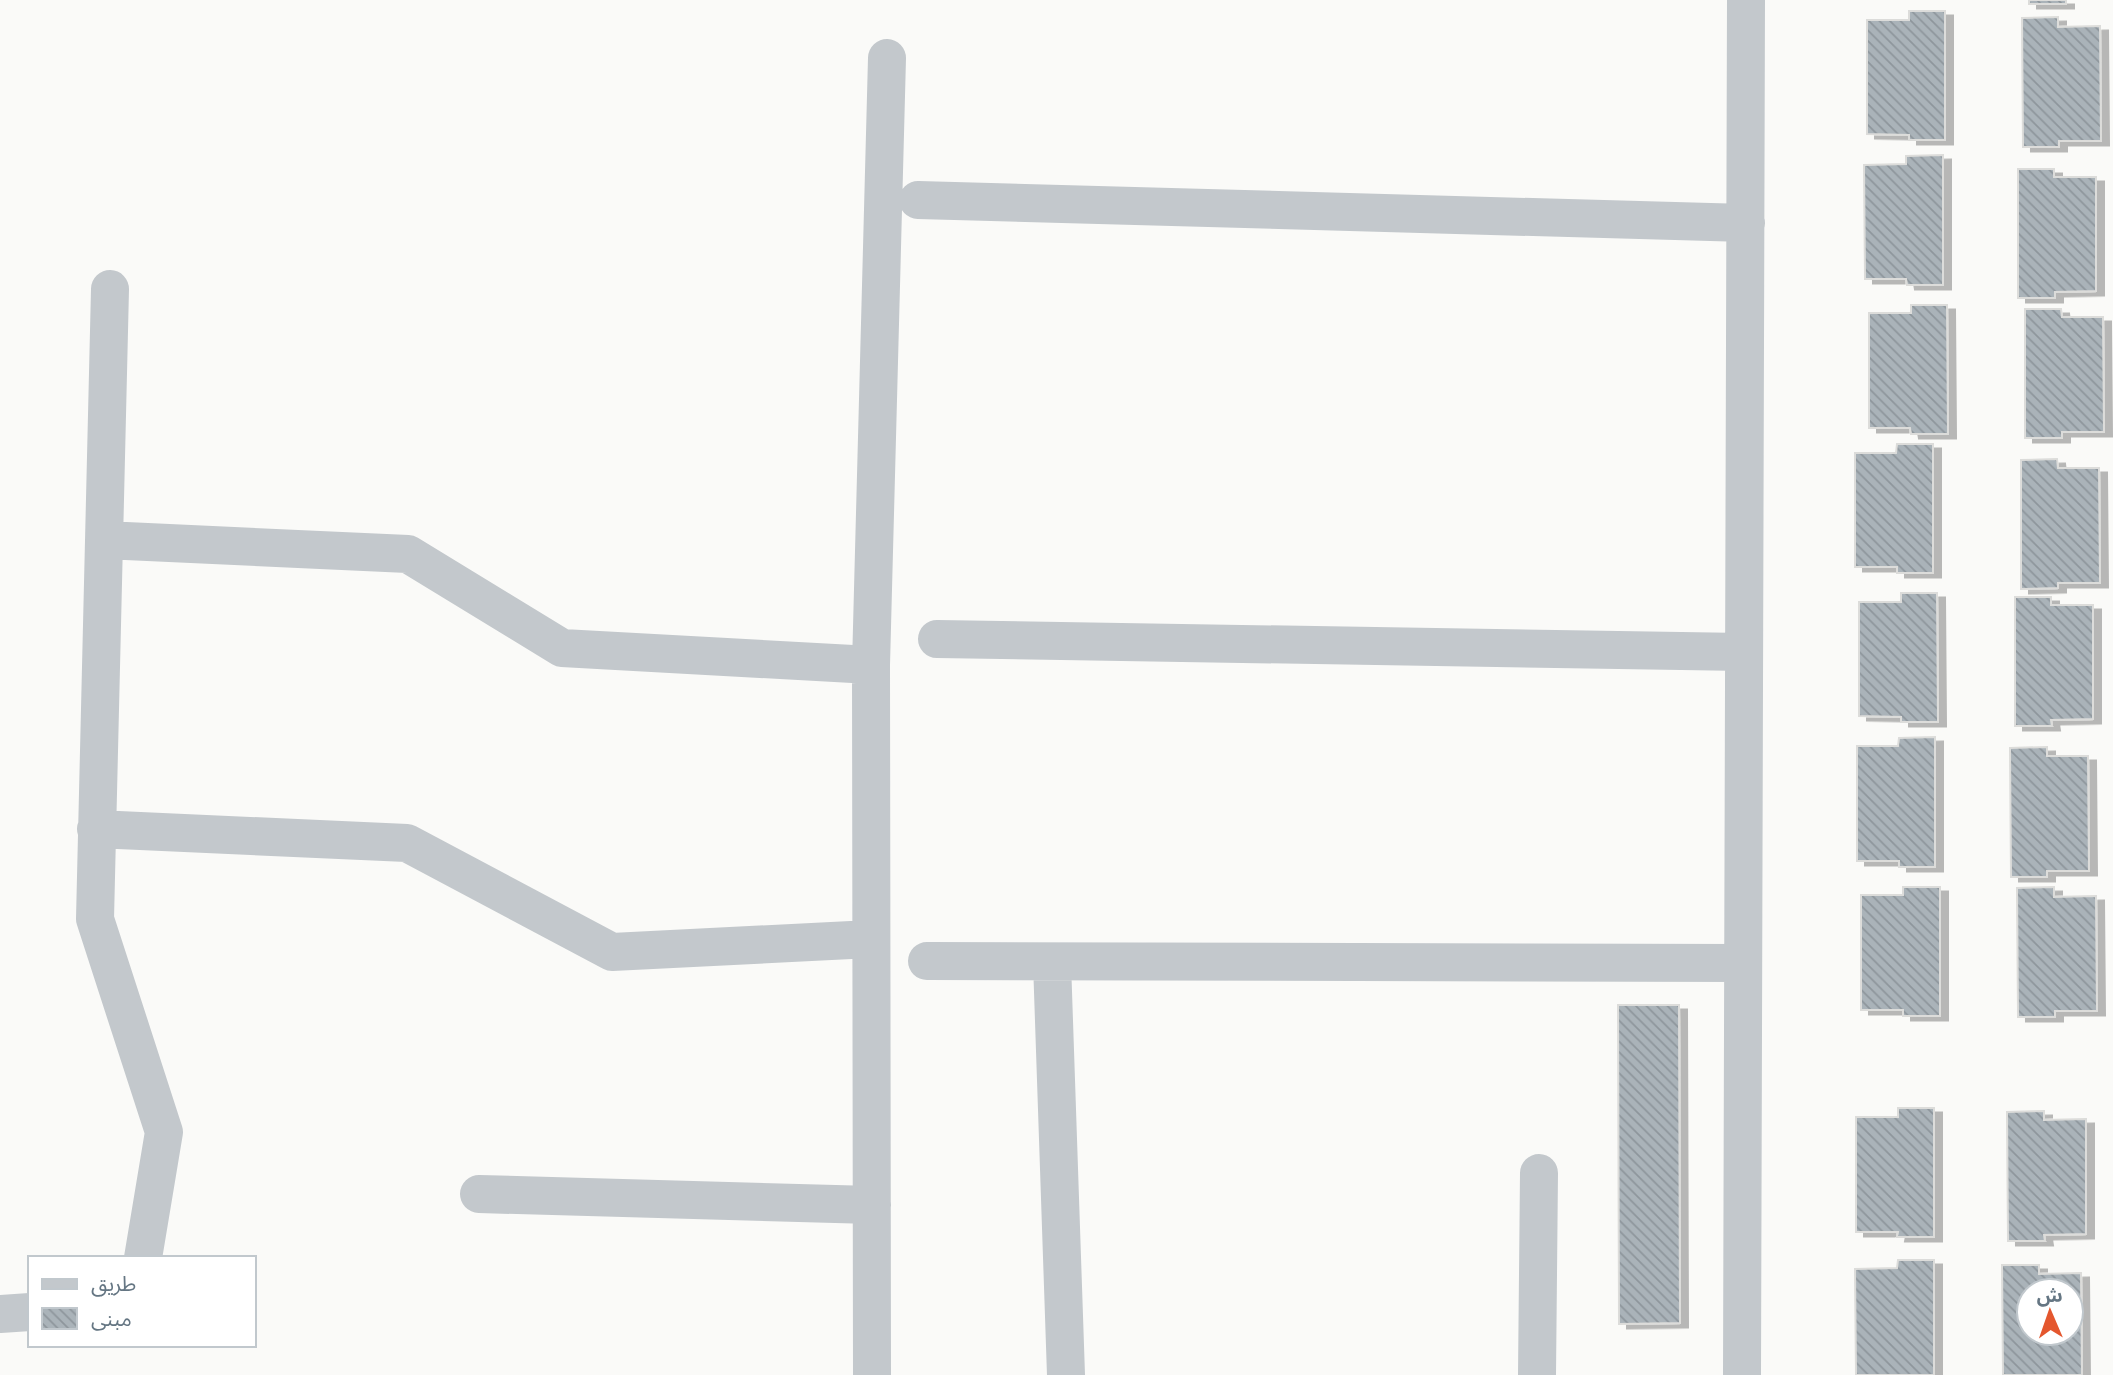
<svg xmlns="http://www.w3.org/2000/svg" width="2113" height="1375" font-family="'Roboto Condensed','Noto Sans Arabic',sans-serif">
  <defs>
    <pattern id="building-back-hatch" width="6" height="6" patternUnits="userSpaceOnUse" patternTransform="scale(1.75)"><rect width="6" height="6" fill="#aab3b9"/><path d="M-1 5l2 2M0 0l6 6M5-1l2 2" fill="none" stroke="#8e969c"/></pattern>
    <filter id="shadow"><feDropShadow dx="8" dy="4.5" stdDeviation="0" flood-color="#0004"/></filter>
  </defs>
  <rect width="100%" height="100%" fill="#fafaf8"/>
  <path fill="url(#building-back-hatch)" stroke="#dcdcda" stroke-width="2" fill-rule="evenodd" filter="url(#shadow)" d="M 2029,0 L 2066,0 L 2066,4 L 2029,4 Z
    M 1909,11 L 1945,11 L 1945,140 L 1909,140 L 1909,135 L 1867,134 L 1867,20 L 1909,20 Z
    M 2058,17 L 2058,27 L 2100,26 L 2101,141 L 2059,141 L 2059,147 L 2023,147 L 2022,18 Z
    M 1943,155 L 1943,285 L 1907,285 L 1906,279 L 1865,279 L 1864,165 L 1906,164 L 1906,156 Z
    M 2018,169 L 2054,169 L 2054,177 L 2096,177 L 2096,291 L 2055,292 L 2055,298 L 2018,298 Z
    M 1911,305 L 1947,305 L 1948,434 L 1911,434 L 1910,428 L 1869,428 L 1869,313 L 1911,313 Z
    M 2025,309 L 2061,309 L 2062,317 L 2103,317 L 2104,432 L 2062,432 L 2062,438 L 2025,438 Z
    M 1897,444 L 1933,444 L 1933,573 L 1897,573 L 1897,567 L 1855,567 L 1855,453 L 1896,453 Z
    M 2057,459 L 2058,468 L 2099,468 L 2100,583 L 2058,583 L 2058,588 L 2021,589 L 2021,460 Z
    M 1901,593 L 1937,593 L 1938,722 L 1901,722 L 1901,717 L 1859,716 L 1859,602 L 1901,602 Z
    M 2015,597 L 2051,597 L 2051,605 L 2093,605 L 2093,719 L 2051,720 L 2052,726 L 2015,726 Z
    M 1935,737 L 1935,867 L 1899,867 L 1899,861 L 1857,861 L 1857,746 L 1898,746 L 1899,738 Z
    M 2047,747 L 2047,756 L 2088,756 L 2089,871 L 2047,871 L 2047,877 L 2011,877 L 2010,748 Z
    M 1903,887 L 1940,887 L 1940,1016 L 1903,1016 L 1903,1010 L 1861,1010 L 1861,895 L 1903,895 Z
    M 2054,887 L 2054,897 L 2096,896 L 2097,1011 L 2055,1011 L 2055,1017 L 2018,1017 L 2017,888 Z
    M 1618,1005 L 1679,1005 L 1680,1323 L 1619,1324 Z
    M 1898,1108 L 1934,1108 L 1934,1237 L 1897,1237 L 1898,1232 L 1856,1232 L 1856,1117 L 1898,1117 Z
    M 2044,1111 L 2044,1120 L 2086,1119 L 2086,1234 L 2044,1235 L 2045,1241 L 2008,1241 L 2007,1112 Z
    M 1898,1260 L 1934,1260 L 1934,1375 L 1856,1375 L 1855,1269 L 1897,1268 Z
    M 2002,1265 L 2039,1265 L 2039,1274 L 2081,1273 L 2082,1375 L 2003,1375 ZM 2029,1291 L 2071,1291 L 2071,1333 L 2029,1333 Z"/>
  <g fill="none" stroke-linecap="round" stroke-linejoin="round">
    <path stroke="#c3c8cc" stroke-width="38" d="M 918,200 L 1746,223
      M 110,289 L 95,919 L 164,1132 L 143,1258
      M 104,540 L 408,554 L 562,648 L 871,665
      M 937,639 L 1744,652
      M 96,829 L 407,843 L 612,952 L 871,939
      M 927,961 L 1743,963
      M 1052,962 L 1066,1375
      M 479,1194 L 872,1205
      M 0,1314 L 30,1312
      M 872,1375 L 871,665 L 887,58
      M 1537,1375 L 1539,1173
      M 1742,1375 L 1746,0"/>
  </g>
  <rect x="28" y="1256" width="228" height="91" fill="#ffffff" stroke="#c1c8cd" stroke-width="2"/>
  <rect x="42" y="1279" width="35" height="10" fill="#c3c8cc" stroke="#c1c8cd" stroke-width="2"/>
  <text x="91" y="1291" font-size="21" fill="#657683">طريق</text>
  <rect x="42" y="1308" width="35" height="21" fill="url(#building-back-hatch)" stroke="#c1c8cd" stroke-width="2"/>
  <text x="91" y="1326" font-size="21" fill="#657683">مبنى</text>
  <g transform="translate(2050 1312) rotate(358)"><circle r="33" fill="#ffffff" stroke="#c1c8cd" stroke-width="2"/>
  <path d="M0-5L12 26L0 18L-12 26Z" fill="#e4572e"/>
  <text y="-10" font-size="19" font-weight="bold" text-anchor="middle" fill="#657683">ش</text>
  </g>
</svg>
